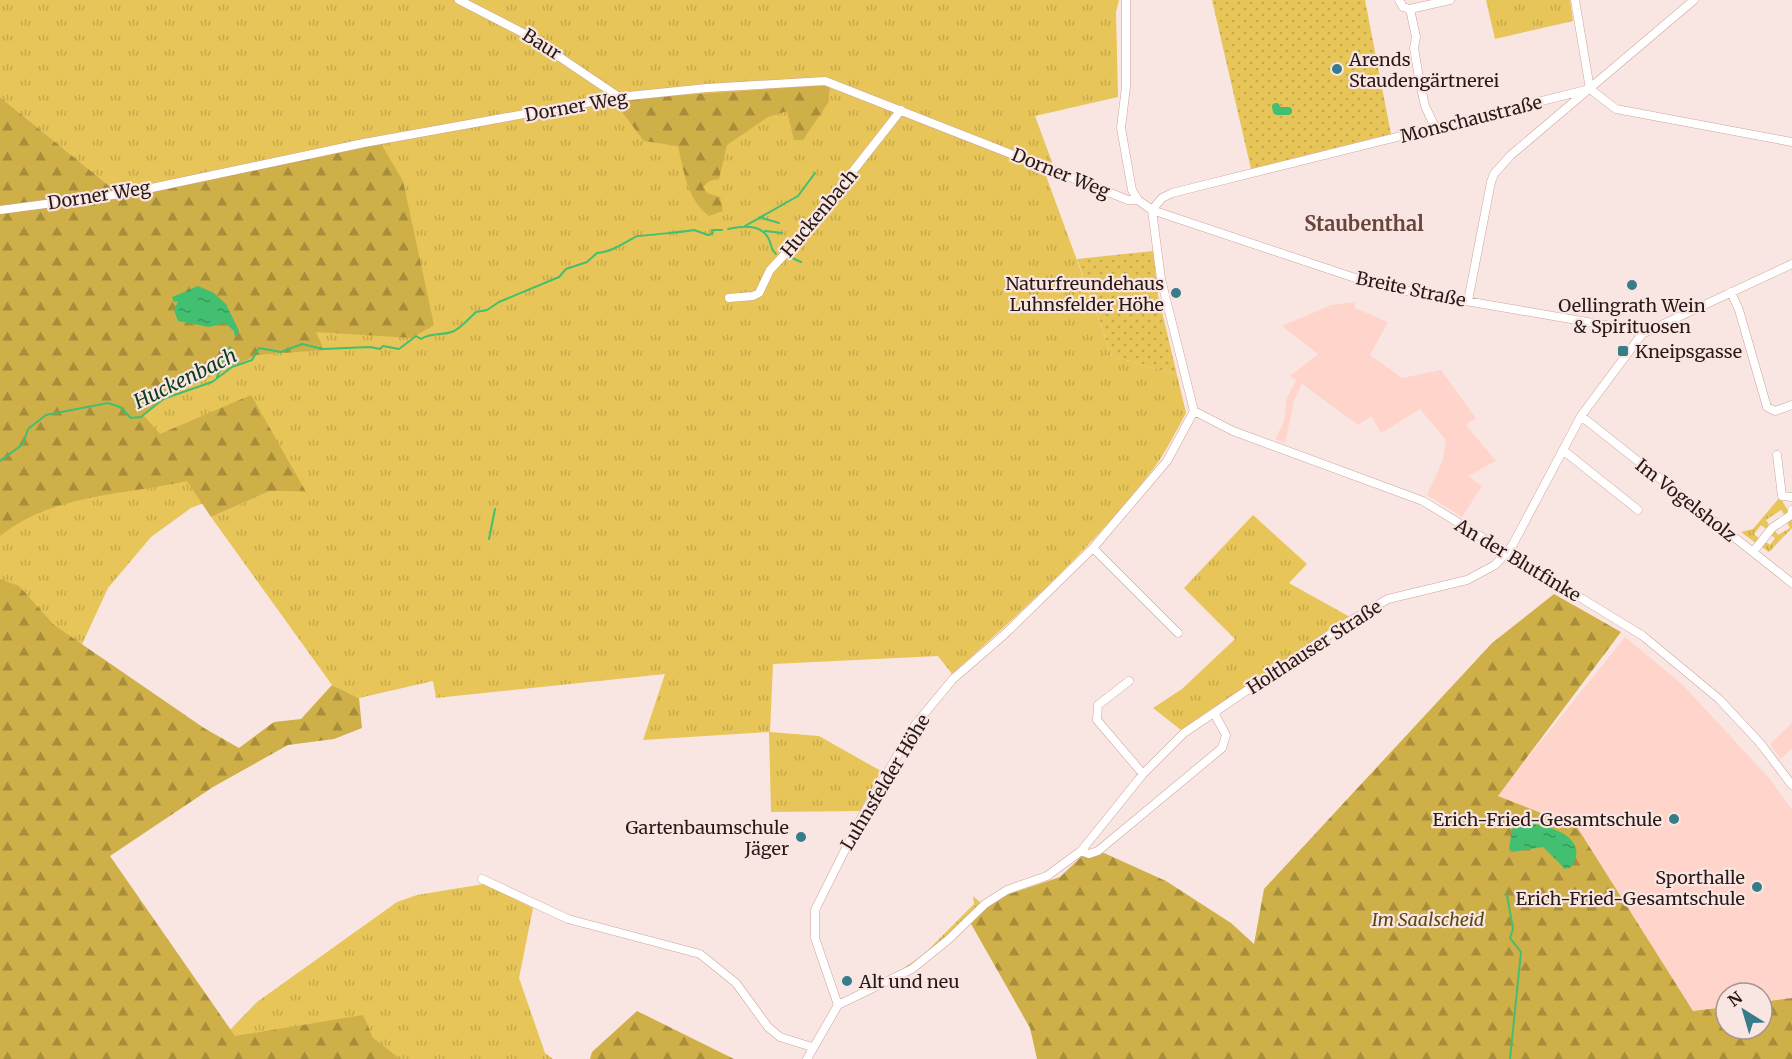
<svg xmlns="http://www.w3.org/2000/svg" width="1792" height="1059" font-family="Merriweather,serif">
  <defs>
    <pattern id="grass-tufts" width="24" height="20" patternUnits="userSpaceOnUse" patternTransform="scale(1.5)"><rect width="24" height="20" fill="#e7c558"/><path d="M3 7l-1-3M5 7V3M7 7l1-3M15 17l-1-3M17 17v-4M19 17l1-3" fill="none" stroke="#c6a94c"/></pattern>
    <pattern id="forest-firs" width="22" height="20" patternUnits="userSpaceOnUse" patternTransform="scale(1.5)"><rect width="22" height="20" fill="#cfaf47"/><path d="M5 1l3.5 6h-7zM16 11l3.5 6h-7z" fill="#a88e3a"/></pattern>
    <pattern id="garden-dots" width="8" height="8" patternUnits="userSpaceOnUse" patternTransform="scale(1.5)"><rect width="8" height="8" fill="#e7c558"/><path d="M2 2h.1M6 6h.1" fill="none" stroke="#c6a94c" stroke-width="1.8" stroke-linecap="round"/></pattern>
    <pattern id="water-ripples" width="26" height="14" patternUnits="userSpaceOnUse" patternTransform="scale(1.5)"><rect width="26" height="14" fill="#42bf70"/><path d="M2 4q2-2 4 0t4 0M15 11q2-2 4 0t4 0" fill="none" stroke="#379a5b"/></pattern>
  </defs>
  <rect width="100%" height="100%" fill="#f9e6e2"/>
  <path fill="#ffd4cb" d="M 1355,302 L 1355,308 L 1388,322 L 1370,355 L 1402,378 L 1441,370 L 1476,418 L 1466,425 L 1496,461 L 1468,476 L 1482,486 L 1462,517 L 1427,495 L 1443,460 L 1446,440 L 1420,409 L 1381,433 L 1371,416 L 1358,425 L 1302,384 L 1294,400 L 1285,443 L 1275,439 L 1284,422 L 1287,398 L 1296,380 L 1290,376 L 1318,354 L 1282,326 L 1331,305 Z
    M 1625,637 L 1683,685 L 1769,778 L 1792,810 L 1792,998 L 1762,1002 L 1762,993 L 1726,993 L 1726,1007 L 1693,1011 L 1577,827 L 1497,796 Z
    M 1792,723 L 1792,748 L 1781,759 L 1770,744 Z"/>
  <path fill="url(#grass-tufts)" d="M 0,0 L 1119,0 L 1116,12 L 1118,97 L 1035,116 L 1052,162 L 1045,173 L 1112,356 L 1177,375 L 1186,413 C 1176,431 1166,452 1154,468 C 1095,545 1024,610 952,674 L 938,656 L 773,664 L 770,732 L 819,736 L 881,771 L 860,811 L 771,812 L 769,732 L 643,740 L 665,674 L 436,698 L 433,681 L 359,698 L 332,685 L 211,517 L 270,491 L 305,492 L 301,484 L 227,494 L 191,508 L 151,537 L 108,588 L 72,666 L 0,748 L 0,418 L 119,194 L 0,97 Z
    M 1486,0 L 1570,0 L 1573,21 L 1495,39 Z
    M 1780,497 L 1788,511 L 1791,511 L 1786,517 L 1781,510 L 1766,520 L 1771,528 L 1769,531 L 1761,525 L 1754,534 L 1761,540 L 1757,544 L 1741,532 L 1753,529 Z
    M 1792,513 L 1792,528 L 1769,552 L 1759,545 L 1763,540 L 1770,545 L 1775,538 L 1768,533 L 1773,528 L 1778,535 L 1790,528 L 1785,519 Z
    M 1253,515 L 1307,564 L 1289,583 L 1350,617 L 1181,730 L 1153,708 L 1182,689 L 1235,639 L 1184,588 Z
    M 484,884 L 533,908 L 519,978 L 545,1053 L 553,1059 L 0,1059 L 0,929 L 224,1036 L 257,1002 L 397,902 L 417,895 Z
    M 973,896 L 981,903 L 931,952 L 905,969 L 904,968 L 924,954 L 974,904 Z"/>
  <path fill="url(#forest-firs)" d="M 812,86 L 830,86 L 828,103 L 803,140 L 794,140 L 787,111 L 768,117 L 727,145 L 719,179 L 709,181 L 703,187 L 707,193 L 720,197 L 723,211 L 709,216 C 687,199 684,172 678,146 L 644,141 L 613,100 Z
    M 0,97 L 119,194 L 380,142 L 403,181 L 434,325 L 412,338 L 316,332 L 324,350 L 257,355 L 173,394 L 143,415 L 160,434 L 251,395 L 306,492 L 270,491 L 211,517 L 187,481 C 124,495 52,494 0,536 Z
    M 0,579 L 19,586 L 54,625 L 204,728 L 239,748 L 274,722 L 301,719 L 332,685 L 359,698 L 362,728 L 334,739 L 288,745 L 213,787 L 110,856 L 235,1036 L 363,1015 L 373,1038 L 400,1059 L 0,1059 Z
    M 1554,594 L 1621,632 L 1498,796 L 1577,827 L 1693,1011 L 1726,1007 L 1726,1029 L 1762,1029 L 1762,1002 L 1792,998 L 1792,1059 L 1037,1059 L 1030,1028 L 970,922 L 977,912 L 1000,897 L 1060,877 L 1081,857 L 1104,853 L 1166,881 L 1231,923 L 1254,944 L 1264,889 L 1492,643 Z
    M 637,1011 L 734,1059 L 590,1059 L 592,1052 Z"/>
  <path fill="url(#garden-dots)" d="M 1212,0 L 1365,0 L 1391,134 L 1251,169 Z
    M 1153,251 L 1158,295 L 1177,375 L 1112,356 L 1077,259 Z"/>
  <path fill="url(#water-ripples)" d="M 198,286 L 214,293 L 226,304 L 239,331 L 235,338 L 234,331 L 225,323 L 209,327 L 178,321 L 174,310 L 178,301 L 174,302 L 172,297 Z
    M 1522,823 C 1543,823 1593,836 1571,867 L 1565,869 L 1543,847 L 1512,852 L 1509,849 L 1512,829 Z"/>
  <g fill="none" stroke-linecap="round" stroke-linejoin="round">
    <path stroke="#42bf70" stroke-width="2" d="M 762,218 L 779,223
      M 745,226 L 798,196 L 815,173
      M 728,229 C 744,226 763,223 770,242 C 772,248 771,250 776,254
      M 765,231 L 782,233
      M 790,257 L 801,262
      M 217,377 L 230,347
      M 0,461 L 23,444 L 28,429 L 46,415 L 108,403 L 120,407 L 131,418 L 141,417 L 163,399 L 212,382 L 232,367 L 252,360 L 259,348 L 281,352 L 302,344 L 323,349 L 370,347 L 380,349 L 383,346 L 399,349 L 416,336 L 421,339 C 432,332 444,336 454,331 C 463,326 468,319 476,312 L 487,310 L 499,302 L 559,277 L 566,269 L 587,262 L 597,253 C 611,252 623,244 637,236 C 641,236 691,231 694,230 L 708,235 L 712,234 L 712,230 L 722,230
      M 489,539 L 495,509
      M 1507,895 L 1513,929 L 1510,938 L 1521,952 L 1510,1059"/>
    <path stroke="#42bf70" stroke-width="8" d="M 1276,107 L 1277,111 L 1288,111"/>
    <defs>
      <path id="minor" d="M 459,0 L 527,35 L 619,97
        M 1126,0 L 1126,87 L 1121,128 L 1132,190 L 1138,200 L 1152,210 L 1379,286 L 1634,330 L 1642,334
        M 1399,0 L 1403,7 L 1410,9 L 1450,0
        M 1575,0 L 1590,89
        M 1410,9 L 1416,37 L 1414,48 L 1419,78 L 1425,106 L 1435,127
        M 1590,89 L 1616,109 L 1792,142
        M 0,210 L 128,193 L 364,143 L 619,97 L 707,88 L 825,81 L 1128,200 L 1138,200
        M 1152,210 L 1162,198 L 1172,193 L 1590,89
        M 1731,292 L 1739,310 L 1767,407 L 1775,411 L 1792,405
        M 729,298 L 753,296 L 759,293 L 770,270 L 802,236 L 901,110
        M 1468,301 L 1491,182 L 1494,174 L 1511,155 L 1694,0
        M 1194,411 L 1233,431 L 1423,501 L 1643,636 L 1719,699 L 1760,743 L 1792,785
        M 1581,416 L 1792,583
        M 1564,451 L 1638,510
        M 1777,455 L 1782,496 L 1792,497
        M 1093,548 L 1178,633
        M 1753,552 L 1772,528 L 1791,515 L 1792,510
        M 1129,681 L 1098,705 L 1097,720 L 1143,774
        M 1081,851 L 1089,854 L 1098,851 L 1222,748 L 1226,735 L 1214,713
        M 482,879 L 568,919 L 700,954 L 736,983 L 768,1027 L 780,1037 L 812,1047
        M 838,1005 L 815,938 L 815,910 L 860,820 L 915,725 L 953,679 L 1005,634 L 1093,548 L 1167,461 L 1194,411 L 1161,279 L 1152,210
        M 807,1059 L 838,1005 L 912,969 L 949,939 L 985,904 L 1007,890 L 1047,876 L 1081,851 L 1143,774 L 1184,733 L 1348,622 L 1388,599 L 1467,580 L 1495,565 L 1512,546 L 1581,416 L 1642,334 L 1792,264"/>
    </defs>
    <use href="#minor" stroke="#cea39a" stroke-width="9"/>
    <use href="#minor" stroke="#fff" stroke-width="8"/>
  </g>
  <g fill="#377c89" stroke="#f9e6e2" stroke-width="2">
    <circle cx="1337" cy="69" r="6"/>
    <circle cx="1632" cy="285" r="6"/>
    <circle cx="1176" cy="293" r="6"/>
    <rect x="1617" y="345" width="12" height="12" rx="3"/>
    <circle cx="1674" cy="819" r="6"/>
    <circle cx="801" cy="837" r="6"/>
    <circle cx="1757" cy="887" r="6"/>
    <circle cx="847" cy="981" r="6"/>
  </g>
  <g text-anchor="middle" dominant-baseline="central" stroke-width="4.5" stroke-linejoin="round" paint-order="stroke">
    <g font-size="18" fill="#291916" stroke="#f9e6e2">
      <text transform="translate(542 44) rotate(32)">Baur</text>
      <text transform="translate(576 106) rotate(-10)">Dorner Weg</text>
      <text transform="translate(1471 119) rotate(-14)">Monschaustraße</text>
      <text transform="translate(1061 173) rotate(22)">Dorner Weg</text>
      <text transform="translate(99 195) rotate(-9)">Dorner Weg</text>
      <text transform="translate(819 213) rotate(-50)">Huckenbach</text>
      <text transform="translate(1411 289) rotate(12)">Breite Straße</text>
      <text transform="translate(1686 500) rotate(38)">Im Vogelsholz</text>
      <text transform="translate(1518 560) rotate(31)">An der Blutfinke</text>
      <text transform="translate(1314 647) rotate(-33)">Holthauser Straße</text>
      <text transform="translate(885 782) rotate(-59)">Luhnsfelder Höhe</text>
    </g>
    <g font-size="18" fill="#291916" stroke="#f9e6e2" text-anchor="end">
      <text x="1349" y="59" text-anchor="start">Arends<tspan x="1349" dy="21">Staudengärtnerei</tspan></text>
      <text x="1164" y="283">Naturfreundehaus<tspan x="1164" dy="21">Luhnsfelder Höhe</tspan></text>
      <text x="1632" y="305" text-anchor="middle">Oellingrath Wein<tspan x="1632" dy="21">&amp; Spirituosen</tspan></text>
      <text x="1635" y="351" text-anchor="start">Kneipsgasse</text>
      <text x="1662" y="819">Erich-Fried-Gesamtschule</text>
      <text x="789" y="827">Gartenbaumschule<tspan x="789" dy="21">Jäger</tspan></text>
      <text x="1745" y="877">Sporthalle<tspan x="1745" dy="21">Erich-Fried-Gesamtschule</tspan></text>
      <text x="859" y="981" text-anchor="start">Alt und neu</text>
    </g>
    <g font-size="18" font-style="italic" fill="#59480f" stroke="#f9e6e2">
      <text x="1428" y="919">Im Saalscheid</text>
    </g>
    <g font-size="20" font-weight="bold" fill="#69443d" stroke="#f9e6e2">
      <text x="1364" y="223">Staubenthal</text>
    </g>
    <g font-size="20" font-style="italic" fill="#083c1d" stroke="#f9e6e2">
      <text transform="translate(185 378) rotate(-26)">Huckenbach</text>
    </g>
  </g>
  <g transform="translate(1744 1011) rotate(323)"><circle r="28" fill="#f9e6e2" stroke="#a69490" stroke-width="1.5"/>
  <path d="M0-4.5L10 22L0 15L-10 22Z" fill="#377c89"/>
  <text y="-9" font-size="16" font-weight="bold" text-anchor="middle" fill="#291916">N</text>
  </g>
</svg>
